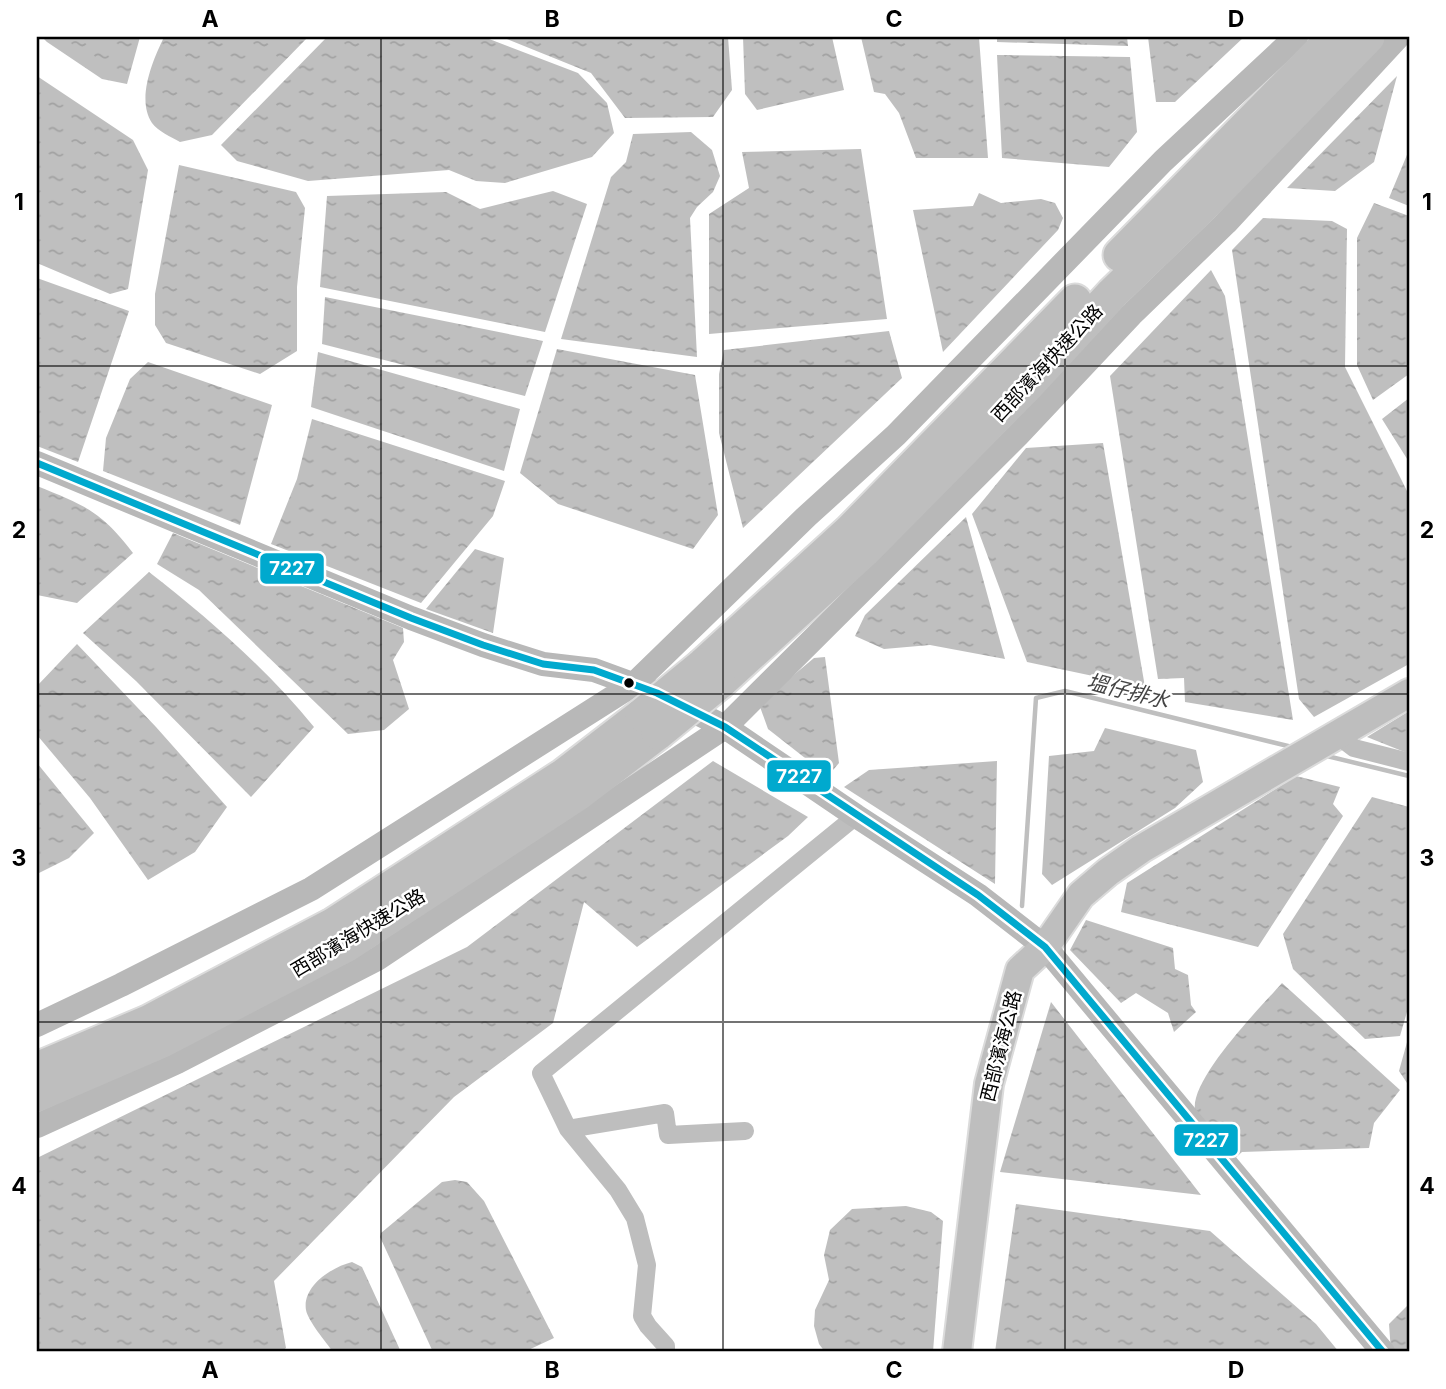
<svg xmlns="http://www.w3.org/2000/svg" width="1446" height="1389" font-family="Inter,'Noto Sans TC',sans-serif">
  <defs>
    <pattern id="water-ripples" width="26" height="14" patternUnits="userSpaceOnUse" patternTransform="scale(1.75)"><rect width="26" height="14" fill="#bfbfbf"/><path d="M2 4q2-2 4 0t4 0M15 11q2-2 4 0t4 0" fill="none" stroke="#a2a2a2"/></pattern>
  </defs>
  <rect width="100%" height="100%" fill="#fff"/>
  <path fill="url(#water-ripples)" d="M 42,37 L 140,37 L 127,84 L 102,79 L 47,42 Z
    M 164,37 L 308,37 L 212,135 L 180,142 C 171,137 158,131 152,123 C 136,99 153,60 164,37 Z
    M 327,37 L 484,37 L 578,73 L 607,103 L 614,133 L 592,157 L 505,183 L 476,181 L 449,170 L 308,181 L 237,161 L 221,145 Z
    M 502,37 L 728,37 L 732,90 L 713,117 L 625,118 L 591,73 Z
    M 743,37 L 832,37 L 844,90 L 757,110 L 745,94 Z
    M 861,37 L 979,37 L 988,158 L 916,158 L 899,113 L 885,94 L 874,92 Z
    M 997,37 L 1127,37 L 1128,46 L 997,42 Z
    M 1148,37 L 1244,37 L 1175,102 L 1156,102 Z
    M 997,55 L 1130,57 L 1137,132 L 1109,167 L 1002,158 Z
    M 37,76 L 133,140 L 148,170 L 128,289 L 110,294 L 37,263 Z
    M 1397,76 L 1374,162 L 1335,191 L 1287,188 Z
    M 691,132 L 712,150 L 720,176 L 713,192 L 697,207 L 690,218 L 697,357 L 561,339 L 611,177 L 626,162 L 633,134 Z
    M 861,149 L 887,319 L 709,334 L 709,214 L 749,188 L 742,152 Z
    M 1409,150 L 1409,206 L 1389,198 Z
    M 179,165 L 296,192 L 305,208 L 297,287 L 297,351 L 260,374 L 166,343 L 155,325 L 155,294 Z
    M 553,191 L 587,204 L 545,332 L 320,287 L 327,196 L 446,192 L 480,209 Z
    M 979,193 L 1001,203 L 1041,199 L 1055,203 L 1063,218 L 1058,230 L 943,352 L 913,210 L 973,206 Z
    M 1374,203 L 1409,216 L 1409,374 L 1373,400 L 1357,365 L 1357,238 Z
    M 1263,218 L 1332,221 L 1347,229 L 1345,367 L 1409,495 L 1409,664 L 1314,717 L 1299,699 L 1232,250 Z
    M 1211,270 L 1225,296 L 1293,720 L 1185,702 L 1184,678 L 1158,679 L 1110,376 Z
    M 37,278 L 129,311 L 78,462 L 37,446 Z
    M 325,297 L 543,341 L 525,396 L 322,344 Z
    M 889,331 L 902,378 L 743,528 L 719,433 L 719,374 L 724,350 Z
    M 557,349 L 695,375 L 718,515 L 693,549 L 558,504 L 520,473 Z
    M 318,352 L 520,409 L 504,471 L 311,407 Z
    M 148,362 L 272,405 L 240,525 L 103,471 L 106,438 L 130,379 Z
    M 1409,398 L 1409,462 L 1382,419 Z
    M 312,419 L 505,481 L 493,516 L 421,603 L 271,544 L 297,479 Z
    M 1103,443 L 1145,687 L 1027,662 L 972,514 L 1026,448 Z
    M 37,486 C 84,505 101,511 133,553 L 77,603 L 37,595 Z
    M 966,517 L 1005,659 L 930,645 L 884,649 L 855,636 L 865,615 Z
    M 173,533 L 403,628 L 404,642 L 393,660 L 409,709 L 384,730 L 348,734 L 199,590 L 157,564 Z
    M 475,549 L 504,558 L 493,633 L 426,609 Z
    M 149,572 C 208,618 266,668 314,727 L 251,797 L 136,681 L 83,633 Z
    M 77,644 L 156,727 L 227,807 L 195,852 L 148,880 L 90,798 L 37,735 L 37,686 Z
    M 825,657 L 839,763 L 828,776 L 768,729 L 759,704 L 814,658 Z
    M 1409,711 L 1409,752 L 1407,753 L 1367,737 Z
    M 1105,728 L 1196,750 L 1203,782 L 1175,808 L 1052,885 L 1042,874 L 1049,756 L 1094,751 Z
    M 713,761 L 808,817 L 788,836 L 637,947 L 584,902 L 553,1023 L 454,1097 L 274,1281 L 286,1348 L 281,1352 L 37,1352 L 37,1158 L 467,947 Z
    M 997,761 L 995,884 L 844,787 L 869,770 Z
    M 37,763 L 94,833 L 69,858 L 37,874 Z
    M 1296,776 L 1340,787 L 1333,804 L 1343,816 L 1258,947 L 1121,912 L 1127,883 Z
    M 1372,797 L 1409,807 L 1409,1005 L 1400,1036 L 1365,1039 L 1293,969 L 1283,934 Z
    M 1086,920 L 1173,948 L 1175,969 L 1188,975 L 1191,1005 L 1196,1012 L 1174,1032 L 1168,1013 L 1136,993 L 1121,1003 L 1070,950 Z
    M 1282,983 L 1400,1090 L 1374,1123 L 1369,1148 L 1242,1152 L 1233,1160 C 1225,1150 1200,1125 1196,1114 C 1184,1084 1262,1006 1282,983 Z
    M 1051,1002 L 1201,1195 L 1000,1172 Z
    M 1409,1035 L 1409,1086 L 1399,1071 Z
    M 455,1180 L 467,1182 L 484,1201 L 554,1338 L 524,1352 L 433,1352 L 380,1237 L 381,1233 L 442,1182 Z
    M 1016,1204 L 1210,1231 L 1316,1324 L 1339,1352 L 995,1352 Z
    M 906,1206 L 931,1212 L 943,1221 L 933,1352 L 825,1352 L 819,1344 L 814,1326 L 815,1310 L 829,1280 L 824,1255 L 830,1230 L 852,1209 Z
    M 352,1262 L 362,1267 L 401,1352 L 333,1352 C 326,1342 308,1321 306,1310 C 302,1286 332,1267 352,1262 Z
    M 1409,1304 L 1409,1352 L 1391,1352 L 1389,1324 Z"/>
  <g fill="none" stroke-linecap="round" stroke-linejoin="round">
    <path stroke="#bfbfbf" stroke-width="4.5" d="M 1327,756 L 1409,776
      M 1022,906 L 1036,698 L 1065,691 L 1292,747"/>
    <defs>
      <path id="primary" d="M 957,1352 L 989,1084 L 1020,970 L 1045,947 L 1081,895 L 1108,872 L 1141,849 L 1409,693"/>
      <path id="highway" d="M 1120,255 L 1334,37
        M 703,665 L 850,531 L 1075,301
        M 719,683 L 866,549 L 1026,387 L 1113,293 L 1206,203 L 1368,37
        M 37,1069 L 148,1022 L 334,924 L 564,775 L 642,715
        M 37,1095 L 162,1041 L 347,945 L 578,794 L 658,733"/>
    </defs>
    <use href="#primary" stroke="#dbdbdb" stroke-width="32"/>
    <use href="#highway" stroke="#dbdbdb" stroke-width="37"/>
    <path stroke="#bebebe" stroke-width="18" d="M 1337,735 L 1354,748 L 1409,762
      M 568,1129 L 665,1113 L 668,1135 L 745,1131
      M 666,1352 L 666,1346 L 648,1326 L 642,1316 L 647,1265 L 635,1218 L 618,1190 L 568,1129 L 541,1073 L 856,816"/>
    <path stroke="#b8b8b8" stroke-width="24" d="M 37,463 L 411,618 L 483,645 L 543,664 L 594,670 L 657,693 L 725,727 L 856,816 L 978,895 L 1045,947 L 1383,1352
      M 37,1025 L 121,985 L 311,889 L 634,684 L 807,516 L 896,435 L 1163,161 L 1296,37
      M 37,1126 L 177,1062 L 377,959 L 725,727 L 1018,435 L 1131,315 L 1226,223 L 1398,37"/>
    <use href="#primary" stroke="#bebebe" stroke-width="28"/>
    <use href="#highway" stroke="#bebebe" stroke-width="33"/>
    <defs>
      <path id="highway-bridge" d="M 642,715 L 703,665
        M 658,733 L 719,683"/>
    </defs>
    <use href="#highway-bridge" stroke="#dbdbdb" stroke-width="37" stroke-linecap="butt"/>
    <use href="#highway-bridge" stroke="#bebebe" stroke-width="33"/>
    <defs>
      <path id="bus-1" d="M 37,463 L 411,618 L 483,645 L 543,664 L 594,670 L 657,693 L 725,727 L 978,895 L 1045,947 L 1383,1352"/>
    </defs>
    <use href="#bus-1" stroke="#fff" stroke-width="12"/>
    <use href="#bus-1" stroke="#00a9ce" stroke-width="7"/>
  </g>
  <path fill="none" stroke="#000" stroke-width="2" stroke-opacity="0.55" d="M 381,37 L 381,1352M 723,37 L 723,1352M 1065,37 L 1065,1352M 37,366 L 1409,366M 37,694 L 1409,694M 37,1022 L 1409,1022"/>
  <circle fill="#000" stroke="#fff" stroke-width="2.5" cx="629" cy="683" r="6"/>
  <g text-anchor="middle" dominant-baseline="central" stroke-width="5" stroke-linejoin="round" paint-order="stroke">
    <g font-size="19" fill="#000" stroke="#fff">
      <text transform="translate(1047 363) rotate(-47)">西部濱海快速公路</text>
      <text transform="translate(358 933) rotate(-31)">西部濱海快速公路</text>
      <text transform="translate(1001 1046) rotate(-76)">西部濱海公路</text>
    </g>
    <g font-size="21" font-style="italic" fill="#444" stroke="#fff">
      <text transform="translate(1128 691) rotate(14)">塭仔排水</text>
    </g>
  </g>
  <g stroke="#fff" stroke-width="2.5">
    <rect x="259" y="552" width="66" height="33" rx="7" fill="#00a9ce"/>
    <rect x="766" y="759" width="66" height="34" rx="7" fill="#00a9ce"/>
    <rect x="1173" y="1123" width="66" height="34" rx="7" fill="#00a9ce"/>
  </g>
  <g font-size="19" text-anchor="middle" font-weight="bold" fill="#fff">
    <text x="292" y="575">7227</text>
    <text x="799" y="783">7227</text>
    <text x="1206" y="1147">7227</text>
  </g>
  <rect width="1446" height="1389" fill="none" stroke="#ffffff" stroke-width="77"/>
  <rect x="38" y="38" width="1370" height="1312" fill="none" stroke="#000" stroke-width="2.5"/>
  <g font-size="23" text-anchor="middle" font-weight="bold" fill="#000">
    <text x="210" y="27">A</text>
    <text x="552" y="27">B</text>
    <text x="894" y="27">C</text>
    <text x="1236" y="27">D</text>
    <text x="19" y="210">1</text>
    <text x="1427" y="210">1</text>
    <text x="19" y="538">2</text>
    <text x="1427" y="538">2</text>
    <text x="19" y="866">3</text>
    <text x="1427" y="866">3</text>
    <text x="19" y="1194">4</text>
    <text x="1427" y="1194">4</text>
    <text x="210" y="1378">A</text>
    <text x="552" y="1378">B</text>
    <text x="894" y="1378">C</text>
    <text x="1236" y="1378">D</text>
  </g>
</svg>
